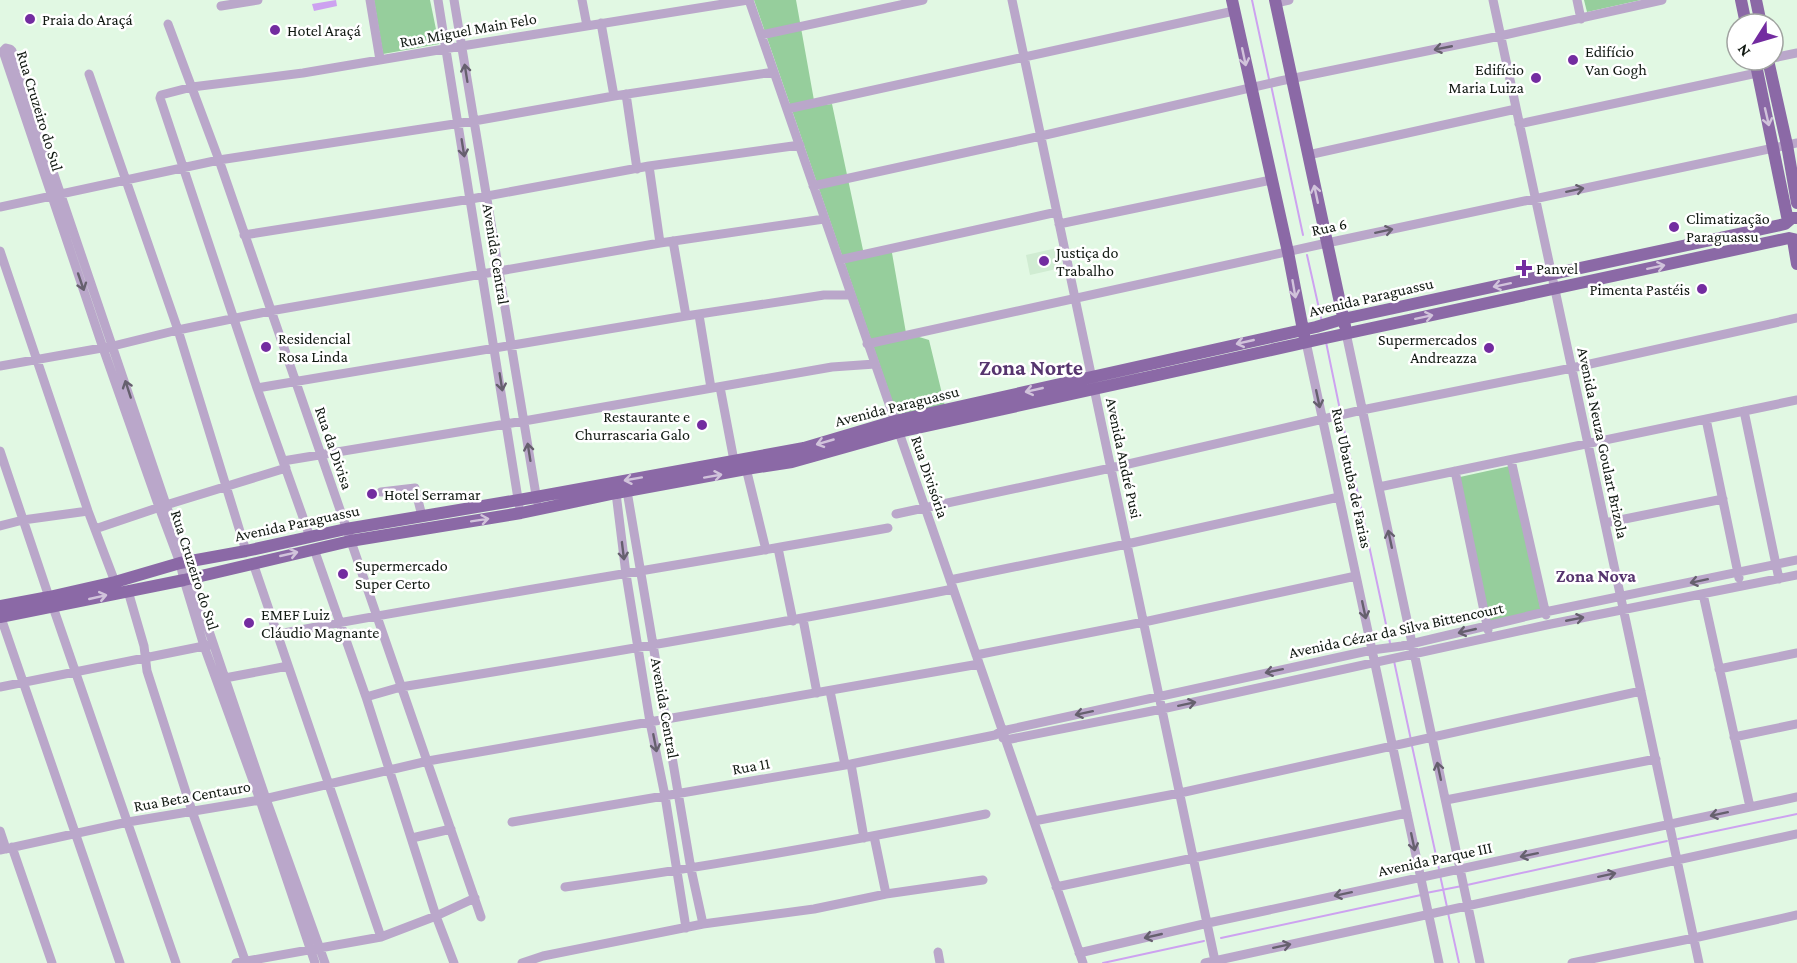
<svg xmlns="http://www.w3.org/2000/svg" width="1797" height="963" font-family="'Crimson Pro',serif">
  <rect width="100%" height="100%" fill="#e1f8e3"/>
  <path fill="#d0ecd2" d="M 1057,248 L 1061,268 L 1030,275 L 1026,255 Z"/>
  <path fill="#96ce9c" d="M 374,0 L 430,0 L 439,44 L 383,54 Z
    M 754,0 L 796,0 L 815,106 L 832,104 L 863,250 L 892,253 L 906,333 L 929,340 L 945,406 L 898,418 Z
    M 1584,0 L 1641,0 L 1587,12 Z
    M 1510,466 L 1541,611 L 1490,622 L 1460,477 Z"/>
  <path fill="#cda2f0" d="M 336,0 L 337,6 L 314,11 L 312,4 Z"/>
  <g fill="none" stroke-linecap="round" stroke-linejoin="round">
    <path stroke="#cda2f0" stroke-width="2" d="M 1252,0 L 1269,79
      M 1271,85 L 1303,235
      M 1307,255 L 1322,322
      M 1326,342 L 1340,410
      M 1342,420 L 1390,643
      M 1394,661 L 1411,740
      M 1412,746 L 1439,869
      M 1678,839 L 1797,814
      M 1440,875 L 1447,907
      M 1467,885 L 1667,841
      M 1426,893 L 1462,886
      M 1448,913 L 1459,963
      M 1221,938 L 1421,895
      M 1103,963 L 1204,941"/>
    <path stroke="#baa7ca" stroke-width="9" d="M 370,0 L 380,60
      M 438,0 L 519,505
      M 454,0 L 537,501
      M 582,0 L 587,26
      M 749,0 L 1083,963
      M 1012,0 L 1215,961
      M 1493,0 L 1699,963
      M 1577,0 L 1581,19
      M 1276,3 L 1289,0
      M 221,6 L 258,0
      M 601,23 L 614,96
      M 168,24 L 219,160 L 481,917
      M 761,35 L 923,0
      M 1773,58 L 1797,53
      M 89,74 L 178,330 L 246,551
      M 626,94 L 637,169
      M 787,109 L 1234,11
      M 1519,124 L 1757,73
      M 1308,155 L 1516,109
      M 649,166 L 660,243
      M 813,186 L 1041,136 L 1280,81 L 1500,36 L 1662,0
      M 0,207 L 219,160 L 474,121 L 614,96 L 774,72
      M 1059,224 L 1271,180
      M 244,235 L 471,199 L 649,166 L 800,145
      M 673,241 L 686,316
      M 0,251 L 88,511 L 115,582
      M 839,260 L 1057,212
      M 699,315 L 711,388
      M 1346,333 L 1480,963
      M 1306,342 L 1439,963
      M 867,344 L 1327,243 L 1797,143
      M 0,366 L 113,346 L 178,330 L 270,311 L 660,243 L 824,219
      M 720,387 L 735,466
      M 257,388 L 686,316 L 824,295 L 851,295
      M 1744,411 L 1779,579
      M 1706,419 L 1739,578
      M 0,451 L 49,597
      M 1511,460 L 1546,615
      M 283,461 L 524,421 L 832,367 L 875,364
      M 745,464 L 766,550
      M 1455,471 L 1488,630
      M 1379,487 L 1797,400
      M 627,491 L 691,869 L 703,924
      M 381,492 L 415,488 L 422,516
      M 616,493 L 626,574 L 650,722 L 665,796 L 686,928
      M 896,514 L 1111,468 L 1362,410 L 1572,368 L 1797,318
      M 1605,523 L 1723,499
      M 0,526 L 23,520 L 88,511
      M 95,529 L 166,505 L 286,468
      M 310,537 L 257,388 L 160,98 L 161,95 L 192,87 L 303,73 L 462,46 L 748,0
      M 778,548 L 793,621
      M 314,549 L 366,697 L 436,916 L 454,963
      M 253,563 L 381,937
      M 950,580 L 1127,544 L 1339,497
      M 128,591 L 144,646 L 147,671 L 192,811 L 246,963
      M 1703,594 L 1750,807
      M 53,607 L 176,963
      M 0,615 L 120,963
      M 803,619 L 817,693
      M 278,634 C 481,596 685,565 888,528
      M 976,655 L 1144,622 L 1356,576
      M 1719,669 L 1797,653
      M 225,678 L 288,666
      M 0,687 L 209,645
      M 830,691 L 845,765
      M 366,697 L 401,687 C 586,657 770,626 953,589
      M 1734,737 L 1797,724
      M 1003,738 L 1006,740 L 1162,709 L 1551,624 L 1797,575
      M 851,764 L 864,838
      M 1446,800 L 1656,759
      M 1034,821 L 1180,793 L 1641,691
      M 512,822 L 851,764 L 995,735 L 1002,731 L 1372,650 L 1402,646 L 1545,612 L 1797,560
      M 0,831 L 6,849
      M 874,836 L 886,894
      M 412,838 L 451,829
      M 12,847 L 52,963
      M 0,850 L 128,822 L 260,800 L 428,761 L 979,664
      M 565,887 C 706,867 846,842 986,814
      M 1056,887 L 1407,813
      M 938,952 L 940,963
      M 1079,953 L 1208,923 L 1797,797
      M 236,963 L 381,937 L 436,916 L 475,898
      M 315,963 L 260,800 L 204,646 L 184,580 L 180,563 L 159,507 L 103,348 L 3,51 L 6,48 L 10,49 L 12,51 L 266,799 L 325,963
      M 522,963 L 543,956 L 703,924 L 814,909 L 886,894 L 983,880
      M 1205,963 L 1797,834
      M 1572,963 L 1694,938 L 1797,915"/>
    <path stroke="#8b69a6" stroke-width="12" d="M 1232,0 L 1288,252 L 1304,335
      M 1275,0 L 1345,326
      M 1741,0 L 1746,24
      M 1756,0 L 1761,24
      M 1755,60 L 1788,221
      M 1768,60 L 1787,145 L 1797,203
      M 1793,240 L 1797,264
      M 0,606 L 49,597 L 115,582 L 180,563 L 246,551 L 346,529 L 536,497 L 804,448 L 895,421 L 1316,327 L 1343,319 L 1785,224 L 1792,218 L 1797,218
      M 0,617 L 184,580 L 350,541 L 521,513 L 616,493 L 746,469 L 792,462 L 899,432 L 1321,339 L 1789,238 L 1797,240"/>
  </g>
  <defs><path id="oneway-shaft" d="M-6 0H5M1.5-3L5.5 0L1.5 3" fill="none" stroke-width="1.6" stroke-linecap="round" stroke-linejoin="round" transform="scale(1.5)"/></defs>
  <g stroke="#66606e">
    <use href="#oneway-shaft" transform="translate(1443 48) rotate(169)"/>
    <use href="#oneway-shaft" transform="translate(466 73) rotate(-99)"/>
    <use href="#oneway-shaft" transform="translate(463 148) rotate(81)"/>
    <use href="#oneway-shaft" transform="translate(1575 190) rotate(-12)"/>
    <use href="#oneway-shaft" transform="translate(1384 231) rotate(-12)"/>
    <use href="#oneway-shaft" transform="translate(81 282) rotate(71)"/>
    <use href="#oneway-shaft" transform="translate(501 382) rotate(81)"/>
    <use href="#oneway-shaft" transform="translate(128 389) rotate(-108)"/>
    <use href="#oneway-shaft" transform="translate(1318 399) rotate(78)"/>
    <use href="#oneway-shaft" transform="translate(529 452) rotate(-99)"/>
    <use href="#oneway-shaft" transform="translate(1390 539) rotate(-102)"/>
    <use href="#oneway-shaft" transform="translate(623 551) rotate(83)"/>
    <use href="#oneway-shaft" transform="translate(1699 581) rotate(168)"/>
    <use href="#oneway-shaft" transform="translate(1364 610) rotate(78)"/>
    <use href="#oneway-shaft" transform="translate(1575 619) rotate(-11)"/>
    <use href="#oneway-shaft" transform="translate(1467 631) rotate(167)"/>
    <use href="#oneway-shaft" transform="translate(1274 671) rotate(168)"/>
    <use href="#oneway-shaft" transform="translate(1187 704) rotate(-12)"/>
    <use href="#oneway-shaft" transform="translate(1084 713) rotate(168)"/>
    <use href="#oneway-shaft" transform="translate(655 743) rotate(79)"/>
    <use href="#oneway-shaft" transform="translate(1439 771) rotate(-102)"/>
    <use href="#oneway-shaft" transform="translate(1719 814) rotate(168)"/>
    <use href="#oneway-shaft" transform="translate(1413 842) rotate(78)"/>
    <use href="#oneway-shaft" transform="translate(1529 855) rotate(168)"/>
    <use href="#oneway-shaft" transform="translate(1607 875) rotate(-12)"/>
    <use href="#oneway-shaft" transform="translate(1343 894) rotate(168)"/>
    <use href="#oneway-shaft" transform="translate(1153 936) rotate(167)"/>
    <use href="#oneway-shaft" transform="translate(1282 946) rotate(-12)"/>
  </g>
  <g stroke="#d1c3db">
    <use href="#oneway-shaft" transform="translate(1244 57) rotate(78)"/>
    <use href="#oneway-shaft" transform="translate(1767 117) rotate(77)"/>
    <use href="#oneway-shaft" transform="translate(1316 194) rotate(-102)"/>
    <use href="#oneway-shaft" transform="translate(1656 267) rotate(-12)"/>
    <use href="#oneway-shaft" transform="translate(1502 285) rotate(168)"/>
    <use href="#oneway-shaft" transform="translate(1294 289) rotate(80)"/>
    <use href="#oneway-shaft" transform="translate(1424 317) rotate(-12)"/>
    <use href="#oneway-shaft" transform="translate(1245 342) rotate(167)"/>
    <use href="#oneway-shaft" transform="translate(1034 390) rotate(167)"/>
    <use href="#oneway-shaft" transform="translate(825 442) rotate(164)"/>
    <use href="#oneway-shaft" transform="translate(713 476) rotate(-10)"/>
    <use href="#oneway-shaft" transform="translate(633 479) rotate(170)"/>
    <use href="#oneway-shaft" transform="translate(480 520) rotate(-9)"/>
    <use href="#oneway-shaft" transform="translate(289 554) rotate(-13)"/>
    <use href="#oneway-shaft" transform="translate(98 597) rotate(-13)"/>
  </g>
  <g fill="#732ca0" stroke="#fff" stroke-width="2">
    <circle cx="30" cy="19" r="6"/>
    <circle cx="275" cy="30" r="6"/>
    <circle cx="1573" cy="60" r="6"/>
    <circle cx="1536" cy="78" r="6"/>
    <circle cx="1674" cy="227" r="6"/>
    <circle cx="1044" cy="261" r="6"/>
    <path d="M1521 259h6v6h6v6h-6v6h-6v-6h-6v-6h6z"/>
    <circle cx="1702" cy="289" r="6"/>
    <circle cx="266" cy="347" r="6"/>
    <circle cx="1489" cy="348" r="6"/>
    <circle cx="702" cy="425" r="6"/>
    <circle cx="372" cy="494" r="6"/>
    <circle cx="343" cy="574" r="6"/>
    <circle cx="249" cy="623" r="6"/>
  </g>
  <g text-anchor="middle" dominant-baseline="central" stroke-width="5" stroke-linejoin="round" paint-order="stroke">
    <g font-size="16" fill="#111912" stroke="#fff" text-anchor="start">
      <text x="42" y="19">Praia do Araçá</text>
      <text x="287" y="30">Hotel Araçá</text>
      <text x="1585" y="51">Edifício<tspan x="1585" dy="18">Van Gogh</tspan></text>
      <text x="1524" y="69" text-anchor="end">Edifício<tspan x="1524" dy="18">Maria Luiza</tspan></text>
      <text x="1686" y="218">Climatização<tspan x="1686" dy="18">Paraguassu</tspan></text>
      <text x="1056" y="252">Justiça do<tspan x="1056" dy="18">Trabalho</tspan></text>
      <text x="1536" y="268">Panvel</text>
      <text x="1690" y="289" text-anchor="end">Pimenta Pastéis</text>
      <text x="278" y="338">Residencial<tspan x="278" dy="18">Rosa Linda</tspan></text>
      <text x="1477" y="339" text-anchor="end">Supermercados<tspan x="1477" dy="18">Andreazza</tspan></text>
      <text x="690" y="416" text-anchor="end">Restaurante e<tspan x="690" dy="18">Churrascaria Galo</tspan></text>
      <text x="384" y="494">Hotel Serramar</text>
      <text x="355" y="565">Supermercado<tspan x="355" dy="18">Super Certo</tspan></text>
      <text x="261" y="614">EMEF Luiz<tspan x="261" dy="18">Cláudio Magnante</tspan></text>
    </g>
    <g font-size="16" fill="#111912" stroke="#fff">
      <text transform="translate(468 30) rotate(-10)">Rua Miguel Main Felo</text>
      <text transform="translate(40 111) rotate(73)">Rua Cruzeiro do Sul</text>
      <text transform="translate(1329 227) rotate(-12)">Rua 6</text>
      <text transform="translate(496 254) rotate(81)">Avenida Central</text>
      <text transform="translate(1371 297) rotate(-13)">Avenida Paraguassu</text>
      <text transform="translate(897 406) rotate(-14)">Avenida Paraguassu</text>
      <text transform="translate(1603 443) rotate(78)">Avenida Neuza Goulart Brizola</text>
      <text transform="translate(334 448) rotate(71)">Rua da Divisa</text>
      <text transform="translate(1124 458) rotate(78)">Avenida André Pusi</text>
      <text transform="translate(930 477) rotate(71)">Rua Divisória</text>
      <text transform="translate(1352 478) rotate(78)">Rua Ubatuba de Farias</text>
      <text transform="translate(297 523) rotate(-12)">Avenida Paraguassu</text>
      <text transform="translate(195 570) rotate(72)">Rua Cruzeiro do Sul</text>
      <text transform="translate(1396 630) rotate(-12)">Avenida Cézar da Silva Bittencourt</text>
      <text transform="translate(665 708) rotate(80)">Avenida Central</text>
      <text transform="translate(751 766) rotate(-10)">Rua 11</text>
      <text transform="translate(192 796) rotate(-10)">Rua Beta Centauro</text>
      <text transform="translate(1435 859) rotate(-12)">Avenida Parque III</text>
    </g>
    <g font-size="18" font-weight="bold" fill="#56356e" stroke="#fff">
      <text x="1596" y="576">Zona Nova</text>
    </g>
    <g font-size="22" font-weight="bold" fill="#56356e" stroke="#fff">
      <text x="1031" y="367">Zona Norte</text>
    </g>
  </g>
  <g transform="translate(1755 42) rotate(233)"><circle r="28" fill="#ffffff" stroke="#a0a3a0" stroke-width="1.5"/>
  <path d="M0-4.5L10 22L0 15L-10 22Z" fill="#732ca0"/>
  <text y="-9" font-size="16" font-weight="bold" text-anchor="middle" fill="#111912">N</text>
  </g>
</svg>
